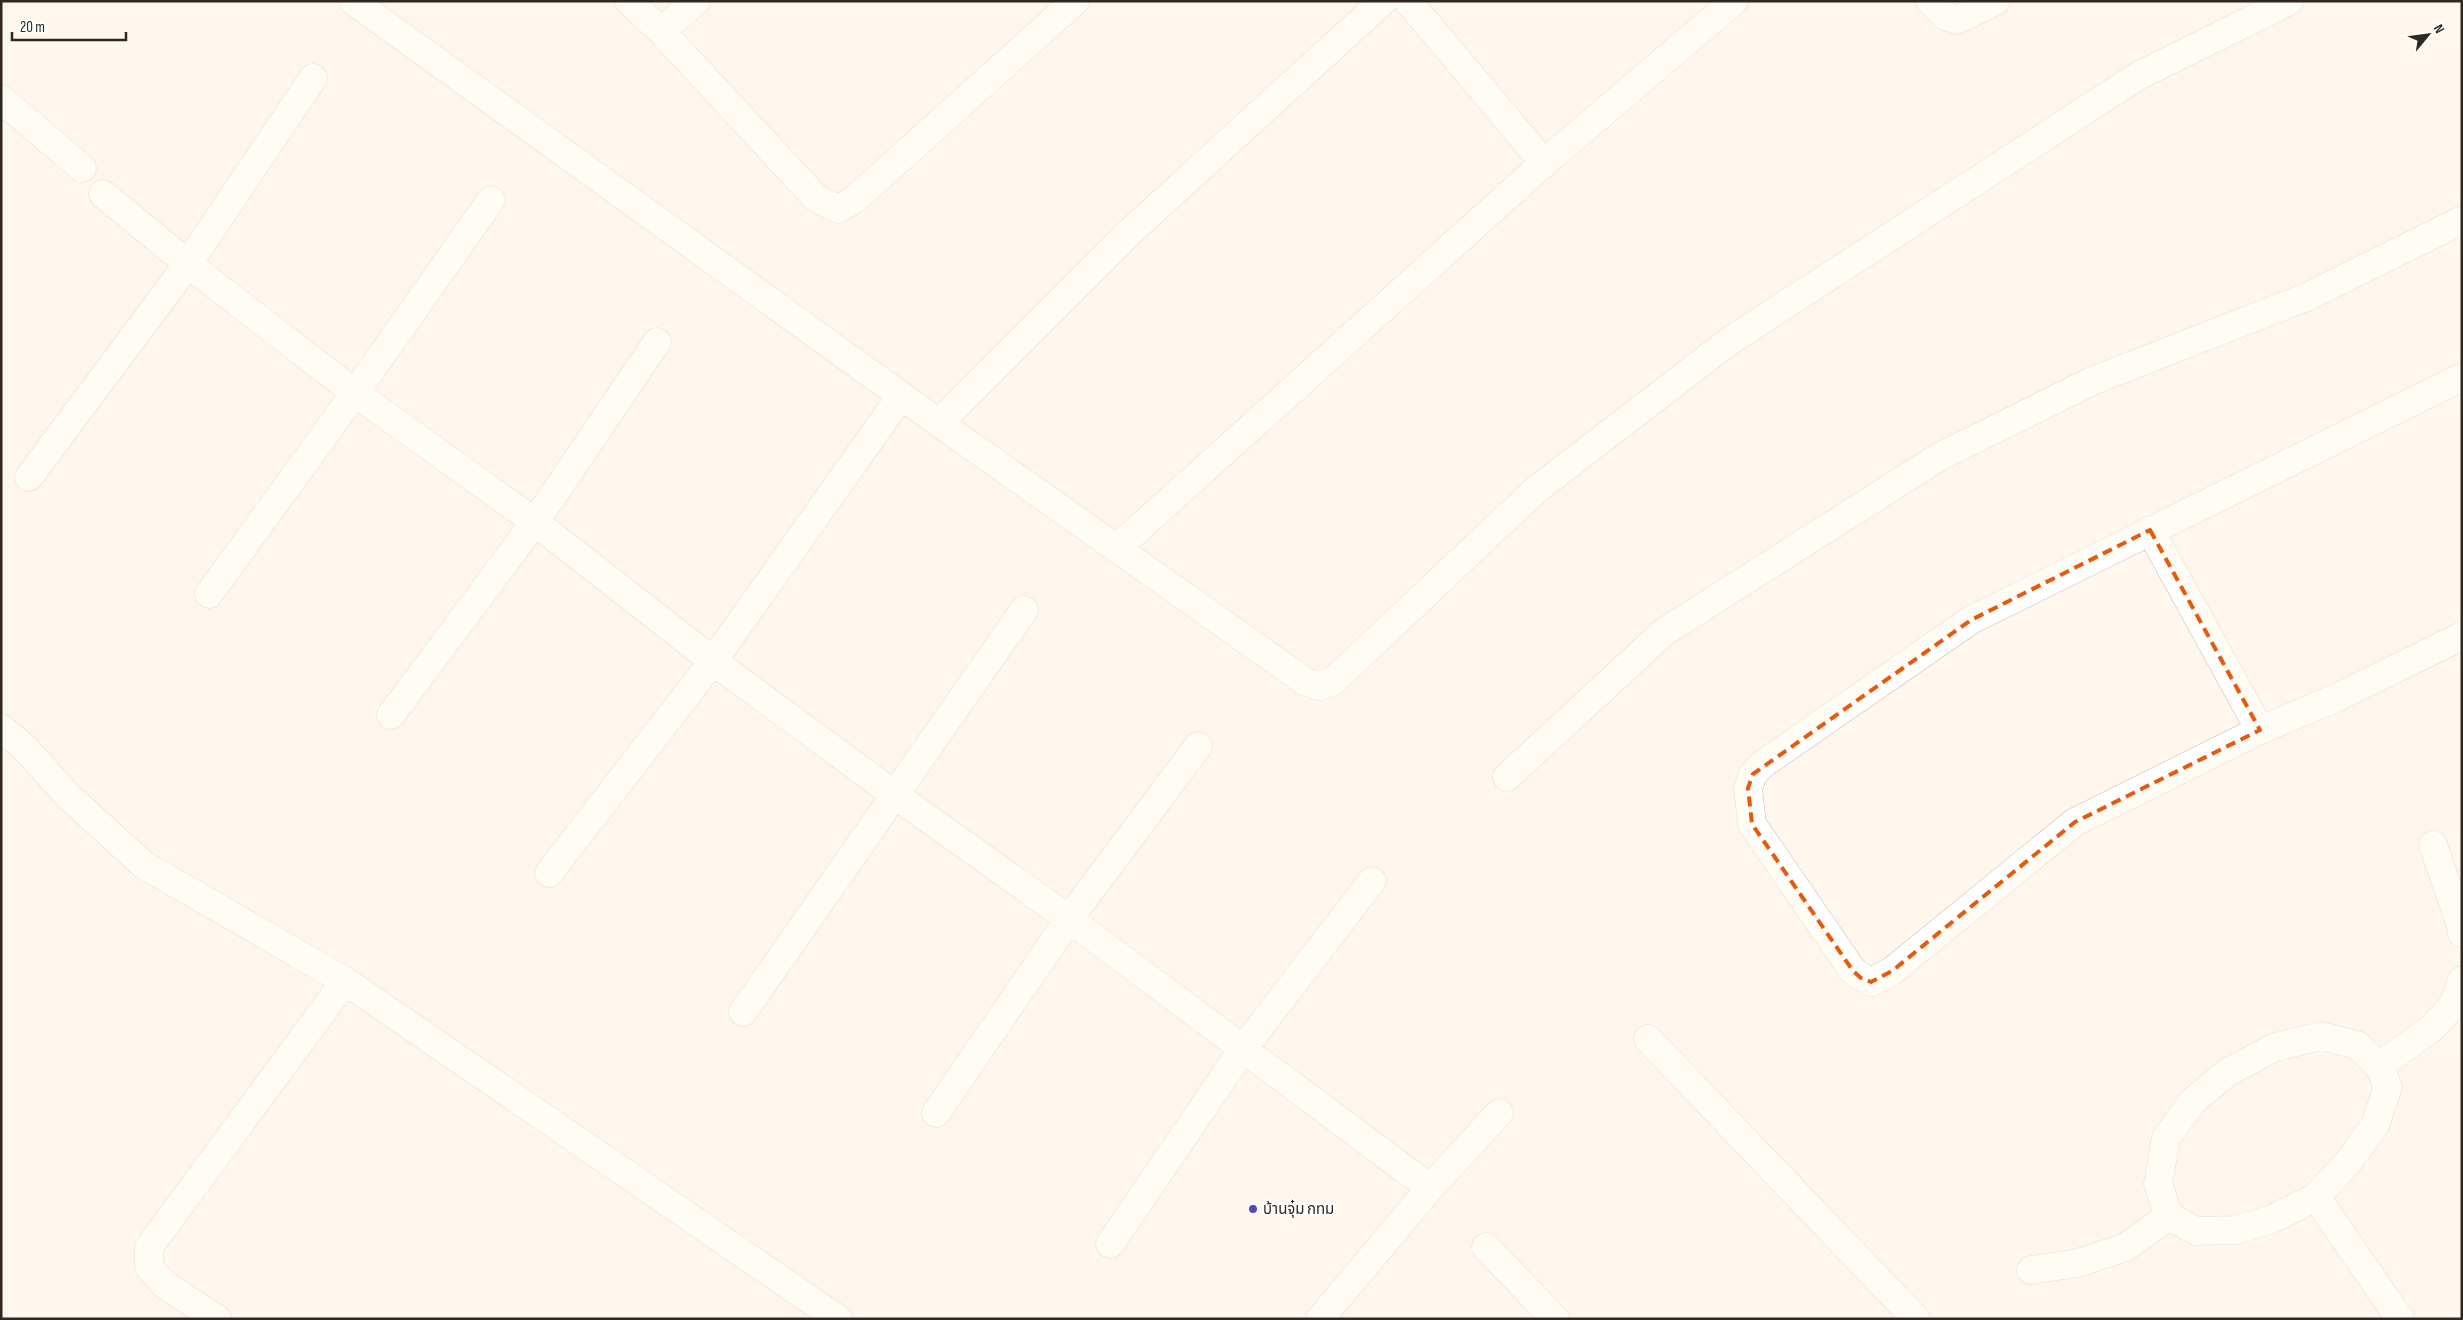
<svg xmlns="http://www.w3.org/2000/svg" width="2463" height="1320" font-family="'Sofia Sans Condensed','Noto Sans Thai',sans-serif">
  <rect width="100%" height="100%" fill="#fff7ed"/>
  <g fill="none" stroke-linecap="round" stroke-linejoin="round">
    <defs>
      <path id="minor" d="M 353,1 L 939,423 L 1306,682 L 1319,686 L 1332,682 L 1537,489 L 1731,340 L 2138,76 L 2289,1
        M 629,1 L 661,31 L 816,198 L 838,209 L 855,199 L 1075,1
        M 1408,1 L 1544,163
        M 1930,1 L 1945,16 L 1957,20 L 1996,1
        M 661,31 L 696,1
        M 1,99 L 82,168
        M 103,194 L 188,264 L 355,393 L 535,522 L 713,661 L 895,795 L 1069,919 L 1430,1188
        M 2462,377 L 1971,620 L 1763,764 L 1753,774 L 1748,788 L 1752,824 L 1853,971 L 1871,982 L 1892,971 L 2075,822 L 2260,730 L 2338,697 L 2462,636
        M 939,423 L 1131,231 L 1383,1
        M 29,477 L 188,264 L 313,78
        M 2150,530 L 2260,730
        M 1117,548 L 1544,163 L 1734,1
        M 209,594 L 355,393 L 491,200
        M 391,715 L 535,522 L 657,342
        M 1,728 L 24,747 L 69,797 L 144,865 L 345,981 L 838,1319
        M 1507,777 L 1664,632 L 1939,457 L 2092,381 L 2309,296 L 2462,220
        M 2433,845 L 2461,926 L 2462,933
        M 549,873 L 713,661 L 901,396
        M 743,1012 L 1024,610
        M 2322,1036 L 2357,1045 L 2379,1066 L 2388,1087 L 2375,1125 L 2349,1161 L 2316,1197 L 2272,1219 L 2236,1230 L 2196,1231 L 2169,1216 L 2158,1184 L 2166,1138 L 2193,1101 L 2228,1072 L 2275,1047 Z
        M 1648,1039 L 1916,1319
        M 2379,1066 L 2431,1029 L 2454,1004 L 2462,980
        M 936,1113 L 1069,919 L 1198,746
        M 2316,1197 L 2400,1319
        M 1110,1244 L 1243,1049 L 1372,881
        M 1486,1247 L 1555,1319
        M 2031,1270 L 2078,1263 L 2126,1247 L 2169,1216
        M 217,1319 L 165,1285 L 149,1267 L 149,1247 L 345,981
        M 1320,1319 L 1430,1188 L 1499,1113"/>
    </defs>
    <use href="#minor" stroke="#c7baaa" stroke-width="29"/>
    <use href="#minor" stroke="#fff" stroke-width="28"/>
  </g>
  <path d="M0 0H2463V1320H0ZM 2150,530 L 2260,730 L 2075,822 L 1892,971 L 1871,982 L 1861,978 L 1853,971 L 1752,824 L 1748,788 L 1753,774 L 1971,620 Z" fill="#fff7ed" fill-opacity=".55" fill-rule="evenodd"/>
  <path fill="none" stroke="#e8590c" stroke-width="4" stroke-dasharray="10 6" stroke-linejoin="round" d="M 2150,530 L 2260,730 L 2075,822 L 1892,971 L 1871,982 L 1861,978 L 1853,971 L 1752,824 L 1748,788 L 1753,774 L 1971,620 Z"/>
  <circle fill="#5645bc" stroke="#fff" stroke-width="2" cx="1253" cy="1209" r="5"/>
  <g text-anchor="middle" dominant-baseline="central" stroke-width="4.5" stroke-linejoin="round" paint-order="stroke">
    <g font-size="15" fill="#2d2821" stroke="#fff" text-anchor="start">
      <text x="1263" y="1209">บ้านจุ๋ม กทม</text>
    </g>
  </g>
  <rect width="2463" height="1320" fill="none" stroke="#2d2821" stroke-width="5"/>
  <g transform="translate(2428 35) rotate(61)" stroke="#ffffff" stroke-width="4" paint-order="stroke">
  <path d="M0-4L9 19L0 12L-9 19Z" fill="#2d2821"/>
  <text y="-8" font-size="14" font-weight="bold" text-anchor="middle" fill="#2d2821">N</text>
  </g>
  <path d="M12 32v8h114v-8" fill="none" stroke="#2d2821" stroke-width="2.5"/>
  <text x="20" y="32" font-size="15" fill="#2d2821" stroke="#ffffff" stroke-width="4" paint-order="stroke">20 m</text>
</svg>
